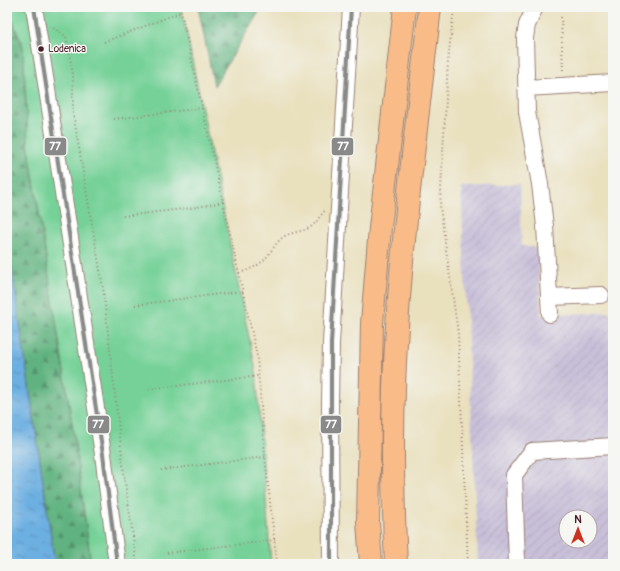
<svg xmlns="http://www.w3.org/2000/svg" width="620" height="571" font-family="Pangolin,sans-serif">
  <defs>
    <pattern id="industrial-furrows" width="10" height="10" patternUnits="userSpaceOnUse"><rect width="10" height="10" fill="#c8bfd8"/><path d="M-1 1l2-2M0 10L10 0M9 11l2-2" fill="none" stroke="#ada4ba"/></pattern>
    <pattern id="forest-firs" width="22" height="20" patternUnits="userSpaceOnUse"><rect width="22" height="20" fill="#60b380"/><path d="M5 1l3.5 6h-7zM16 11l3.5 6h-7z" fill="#519169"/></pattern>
    <pattern id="water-ripples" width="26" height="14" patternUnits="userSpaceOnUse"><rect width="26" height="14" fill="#6cafe1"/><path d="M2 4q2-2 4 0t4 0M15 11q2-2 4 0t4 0" fill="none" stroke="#5b8eb7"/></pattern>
  </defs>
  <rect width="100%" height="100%" fill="#f6f6f2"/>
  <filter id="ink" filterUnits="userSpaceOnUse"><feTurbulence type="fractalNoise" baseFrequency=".025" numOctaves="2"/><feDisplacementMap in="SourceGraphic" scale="8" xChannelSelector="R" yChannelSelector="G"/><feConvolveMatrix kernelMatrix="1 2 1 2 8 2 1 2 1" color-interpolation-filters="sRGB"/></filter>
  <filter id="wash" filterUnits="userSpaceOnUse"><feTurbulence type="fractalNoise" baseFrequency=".012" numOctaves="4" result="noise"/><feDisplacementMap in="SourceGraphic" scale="16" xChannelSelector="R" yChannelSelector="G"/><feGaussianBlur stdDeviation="0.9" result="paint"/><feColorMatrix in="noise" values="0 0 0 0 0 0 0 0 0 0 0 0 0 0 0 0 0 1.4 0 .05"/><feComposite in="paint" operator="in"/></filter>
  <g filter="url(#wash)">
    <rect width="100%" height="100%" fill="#e9e0be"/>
    <path fill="url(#industrial-furrows)" fill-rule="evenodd" d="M 520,184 L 522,246 L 538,248 L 541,315 L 613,312 L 613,564 L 478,564 L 461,187 ZM 566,517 L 590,517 L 590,541 L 566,541 Z"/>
    <path fill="#76d198" stroke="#607862" d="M 7,7 L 180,7 L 185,25 L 256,371 L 271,564 L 91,564 L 73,430 L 28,143 L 23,47 Z"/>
    <path fill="url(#forest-firs)" stroke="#556956" d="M 198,7 L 262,7 L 214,86 Z
      M 7,8 L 23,47 L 28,143 L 73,430 L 91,564 L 55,564 L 8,242 L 7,210 Z"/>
    <path fill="url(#water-ripples)" stroke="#5b6786" d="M 8,242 L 49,523 L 55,564 L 7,564 L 7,243 Z"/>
  </g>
  <g filter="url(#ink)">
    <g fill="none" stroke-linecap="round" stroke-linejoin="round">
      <defs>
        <path id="minor" d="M 34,7 L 59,166 L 103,454 L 117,564
          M 535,7 L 527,25 L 525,38 L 527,112 L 540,184 L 545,226 L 550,314
          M 526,88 L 613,83
          M 549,297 L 601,295
          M 331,564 L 330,404 L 331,343 L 351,7
          M 517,564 L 514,475 L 532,451 L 613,446"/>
        <path id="highway" d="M 371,564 L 368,522 L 372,323 L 380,228 L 405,7
          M 396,564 C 393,506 392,447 394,389 C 398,261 416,134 430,7"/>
      </defs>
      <use href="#minor" stroke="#9a8074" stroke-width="18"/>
      <use href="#highway" stroke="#9a8074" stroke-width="24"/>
      <path stroke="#9a8074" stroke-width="2" stroke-dasharray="1 3" stroke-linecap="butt" d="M 180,7 L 257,356 L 265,457 L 277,564
        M 454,7 L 448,62 L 440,207 L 458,333 L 468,564
        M 561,17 L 563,73
        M 50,26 L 66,36 L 73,74 L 73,113 L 103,288 L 124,474 L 137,564
        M 104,42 L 181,12
        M 114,119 L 202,108
        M 123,216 L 192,208 L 223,202
        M 239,273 C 252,269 261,265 269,254 C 273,248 277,242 283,237 C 291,232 301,232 309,228 C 318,223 319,215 326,210
        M 135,305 L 243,291
        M 149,389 L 259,376
        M 161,470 L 265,457
        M 167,553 L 275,540"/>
      <use href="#minor" stroke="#fff" stroke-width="16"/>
      <use href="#highway" stroke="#f9bc89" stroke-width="22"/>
      <defs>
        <path id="bus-1" d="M 34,7 L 103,454 L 117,564
          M 331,564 L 331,343 L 351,7"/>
      </defs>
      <use href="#bus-1" stroke="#f6f6f2" stroke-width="7"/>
      <use href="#bus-1" stroke="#898989" stroke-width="4"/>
    </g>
  </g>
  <circle fill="#4a1f2b" stroke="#f6f6f2" stroke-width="1.5" cx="41" cy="49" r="3.5"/>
  <g text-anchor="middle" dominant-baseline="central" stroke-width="3" stroke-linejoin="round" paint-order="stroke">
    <g font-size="10" fill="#4a1f2b" stroke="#f6f6f2" text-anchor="start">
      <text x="48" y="49">Lodenica</text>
    </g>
  </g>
  <g stroke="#f6f6f2" stroke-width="1.5">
    <rect x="44" y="137" width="23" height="19" rx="4" fill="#898989"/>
    <rect x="331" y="137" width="23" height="19" rx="4" fill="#898989"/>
    <rect x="87" y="415" width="23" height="19" rx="4" fill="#898989"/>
    <rect x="320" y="415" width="22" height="19" rx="4" fill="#898989"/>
  </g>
  <g font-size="11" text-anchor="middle" font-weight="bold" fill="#fff">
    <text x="55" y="150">77</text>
    <text x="343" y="150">77</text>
    <text x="98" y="428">77</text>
    <text x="331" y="428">77</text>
  </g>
  <rect width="620" height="571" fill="none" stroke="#f6f6f2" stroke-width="24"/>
  <g transform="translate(578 529)"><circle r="19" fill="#f6f6f2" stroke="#b1a0a2"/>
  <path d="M0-3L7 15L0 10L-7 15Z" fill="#c8321e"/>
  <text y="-6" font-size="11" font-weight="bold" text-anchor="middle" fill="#4a1f2b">N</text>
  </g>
</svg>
